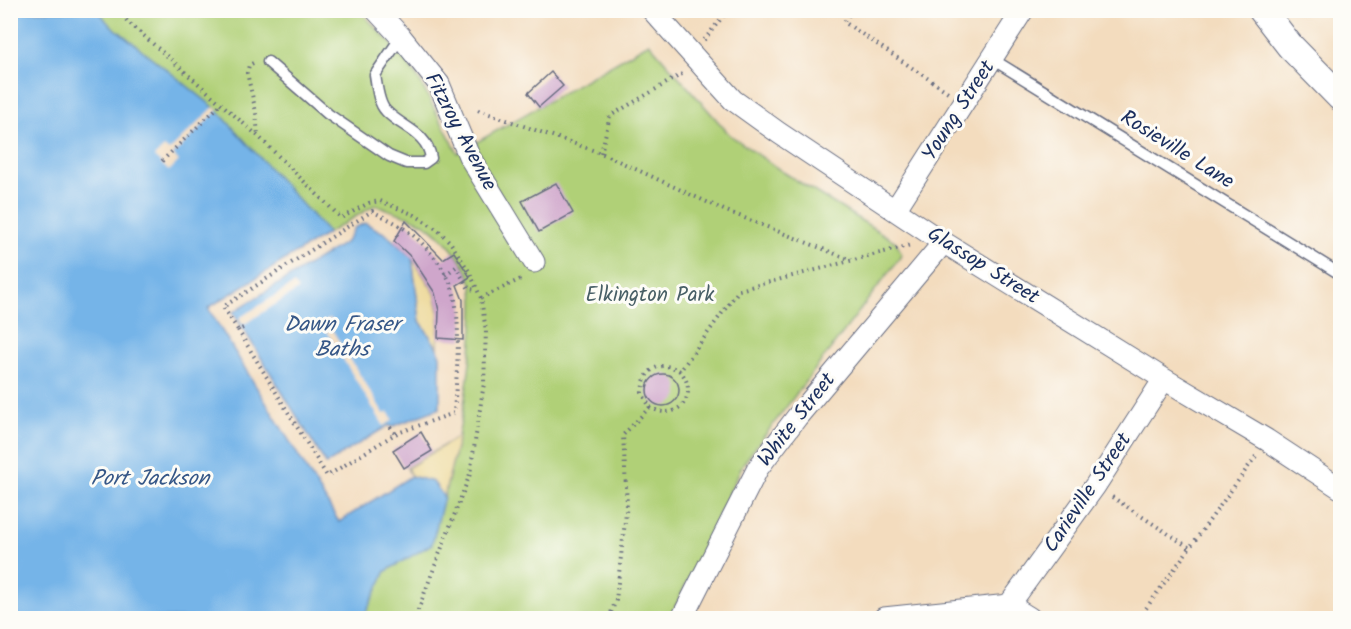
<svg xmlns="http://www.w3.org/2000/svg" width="1351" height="629" font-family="Kalam,sans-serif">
  <rect width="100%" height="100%" fill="#fdfcf7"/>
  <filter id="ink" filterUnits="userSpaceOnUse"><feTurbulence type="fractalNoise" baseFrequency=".0167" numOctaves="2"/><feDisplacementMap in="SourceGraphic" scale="12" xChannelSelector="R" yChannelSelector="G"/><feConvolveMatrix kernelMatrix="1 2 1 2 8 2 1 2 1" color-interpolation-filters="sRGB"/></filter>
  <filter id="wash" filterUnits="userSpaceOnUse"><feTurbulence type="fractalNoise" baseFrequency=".008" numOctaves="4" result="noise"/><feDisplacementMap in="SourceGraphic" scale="24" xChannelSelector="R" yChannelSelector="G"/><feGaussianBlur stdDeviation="1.35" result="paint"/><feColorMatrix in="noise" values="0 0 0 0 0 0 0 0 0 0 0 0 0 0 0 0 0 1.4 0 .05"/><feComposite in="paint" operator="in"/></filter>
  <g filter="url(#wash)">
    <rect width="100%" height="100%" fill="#f3dcbe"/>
    <path fill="#b0d077" stroke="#66806a" stroke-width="1.5" d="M 99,11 L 360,11 L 399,52 L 418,78 L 458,153 L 649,43 L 730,135 L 783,172 L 896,242 L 902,255 L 743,464 L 670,618 L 363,618 L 386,571 L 432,543 C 451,472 469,401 473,327 C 474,310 476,289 468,273 C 460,257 442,235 426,225 C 411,216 391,211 375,205 L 328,233 L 216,109 L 107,22 Z"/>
    <path fill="#eeda9e" stroke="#84847e" stroke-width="1.5" d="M 412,258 L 435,293 L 439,311 L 438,349 L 420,321 Z
      M 459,436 L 444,497 L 433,482 L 411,476 L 407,468 Z"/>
    <path fill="#75b4e8" stroke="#4872a3" stroke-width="1.5" d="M 10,11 L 99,11 L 107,22 L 216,109 L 328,233 L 208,308 L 339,522 L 411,476 L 433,482 L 444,497 L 432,544 L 386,571 L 363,618 L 11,618 Z
      M 365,223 L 386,234 L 412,258 L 420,321 L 438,349 L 440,356 L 440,408 L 391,427 L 389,425 L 326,464 L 233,312 L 346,242 L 354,228 Z"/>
    <path fill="#f3dcbe" d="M 214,107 L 218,110 L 173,155 L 179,161 L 169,171 L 154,157 L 164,147 L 169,151 Z
      M 294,284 L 298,290 L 243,325 L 239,318 Z
      M 330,318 L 335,325 L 331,328 L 384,414 L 388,412 L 393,420 L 384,426 L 321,323 Z"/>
    <g id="blocks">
      <path fill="#cfa6cb" d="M 551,72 L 563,86 L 539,107 L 528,93 Z
        M 556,183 L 573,213 L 539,232 L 522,201 Z
        M 406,221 L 443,259 L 454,252 L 470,277 L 457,285 L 463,300 L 463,340 L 438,338 L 439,311 L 435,293 L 412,258 L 394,241 Z
        M647 390a16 16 0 1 1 32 0a16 16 0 1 1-32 0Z
        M 421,432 L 432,451 L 404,468 L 393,450 Z"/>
    </g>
  </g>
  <g filter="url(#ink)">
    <use href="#blocks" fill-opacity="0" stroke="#676c80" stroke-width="1.5"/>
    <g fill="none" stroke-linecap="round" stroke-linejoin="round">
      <defs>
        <path id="service" d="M 992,59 L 1340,274
          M 268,62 L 328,114 L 389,156 L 406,163 L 424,163 L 431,158 C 427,132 402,128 386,111 C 378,103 377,86 375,75 L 401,37"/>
        <path id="minor" d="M 376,10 L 401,37 L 439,84 L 469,156 L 534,262
          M 652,10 L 733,100 L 779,133 L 935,237 L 1164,379 L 1267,440 L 1340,488
          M 895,210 L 1023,10
          M 1009,605 L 1095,486 L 1164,379
          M 1009,605 L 1030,618
          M 682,618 L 758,468 L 797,417 L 944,242
          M 884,618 L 1009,605"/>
        <path id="tertiary" d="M 1262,10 L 1290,46 L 1340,97"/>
      </defs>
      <use href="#service" stroke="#676c80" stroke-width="13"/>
      <use href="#minor" stroke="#676c80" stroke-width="23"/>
      <use href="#tertiary" stroke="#676c80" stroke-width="29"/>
      <path stroke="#676c80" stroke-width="4" stroke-dasharray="1.5 4.5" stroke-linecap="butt" d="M 119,10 L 127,21 L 259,137 L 341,218 L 369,203 L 380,201 L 415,215 L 438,230 L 450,242 L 469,271 L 481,298 L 486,331 L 485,355 L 484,383 L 470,474 L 415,618
        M 852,10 L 844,22 L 948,92
        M 704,40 L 728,10
        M 253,63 L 249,65 L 247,73 L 256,112 L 258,136
        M 478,110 L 601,153 L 724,210 L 851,260
        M 601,153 L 610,116 L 682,74
        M 162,161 L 221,104
        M 445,275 L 456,267 L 469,289 L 477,290
        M 481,298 L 523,278
        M 243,328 L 238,330 L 223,307 L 372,211 C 381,216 392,220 400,226 C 420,238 439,260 449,280 C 464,311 456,379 454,413 L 395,434
        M 238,330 L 327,476 L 395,434 L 389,425
        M 650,407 C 677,424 701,394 680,371
        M 1112,497 L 1190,548
        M 609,618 L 616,600 L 627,504 L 623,435 L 650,407 L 642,393 C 643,370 659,359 680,371 L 739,290 L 911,245
        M 1139,618 L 1256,456"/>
      <use href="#service" stroke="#fff" stroke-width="10"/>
      <use href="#minor" stroke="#fff" stroke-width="21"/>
      <use href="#tertiary" stroke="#fff" stroke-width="27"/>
    </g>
  </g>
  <g text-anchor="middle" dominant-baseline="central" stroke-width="6" stroke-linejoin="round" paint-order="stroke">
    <g font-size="21" fill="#1b2f5e" stroke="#fdfcf7">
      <text transform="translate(959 111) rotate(-57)">Young Street</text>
      <text transform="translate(460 132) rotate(62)">Fitzroy Avenue</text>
      <text transform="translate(1177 150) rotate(32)">Rosieville Lane</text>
      <text transform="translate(983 266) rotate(32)">Glassop Street</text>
      <text transform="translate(797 420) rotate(-52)">White Street</text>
      <text transform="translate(1088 493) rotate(-56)">Carieville Street</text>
    </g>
    <g font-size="21" fill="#485f66" stroke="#fdfcf7">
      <text x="650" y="295">Elkington Park</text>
    </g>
    <g font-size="22" font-style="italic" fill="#365787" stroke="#fdfcf7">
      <text x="342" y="325">Dawn Fraser<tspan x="342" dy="25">Baths</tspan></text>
      <text x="150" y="479">Port Jackson</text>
    </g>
  </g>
  <rect width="1351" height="629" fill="none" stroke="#fdfcf7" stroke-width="36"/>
</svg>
